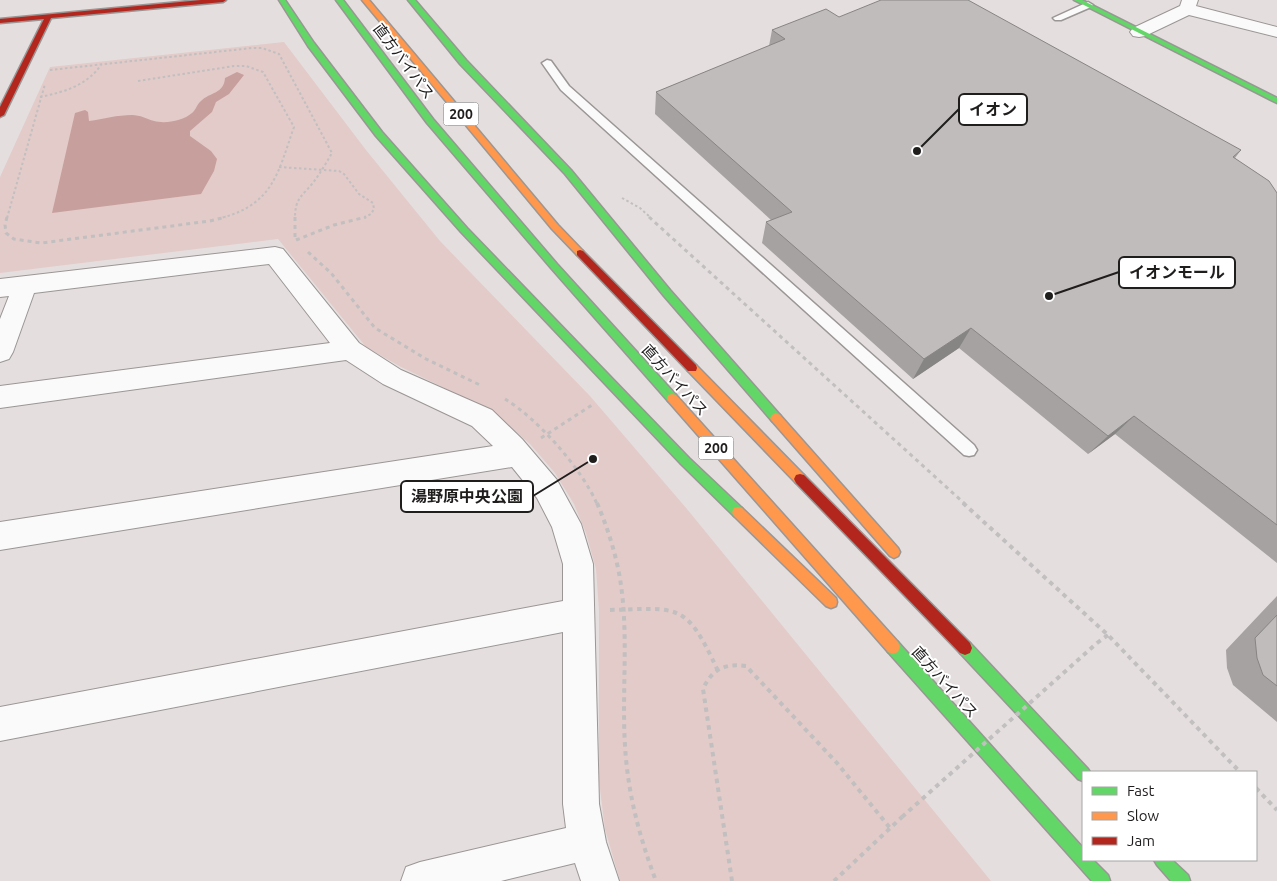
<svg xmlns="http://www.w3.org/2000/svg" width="1277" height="881" font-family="Ubuntu,'Noto Sans JP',sans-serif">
  <rect width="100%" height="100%" fill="#e4dfde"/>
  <path fill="#e3cbc9" d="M 284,42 L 366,150 L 440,241 L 590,396 L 687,509 L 991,881 L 620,881 L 605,829 L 599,781 L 599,610 L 596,569 L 586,533 L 574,504 L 555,473 L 530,444 L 490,410 L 401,367 L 366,347 L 278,239 L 0,273 L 0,177 L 50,67 Z"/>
  <path fill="#c79f9d" d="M 237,72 L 244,75 L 229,94 L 216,102 L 212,112 L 190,131 L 190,136 L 211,151 L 217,159 L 214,171 L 201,194 L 52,213 L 75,113 L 85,110 L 88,112 L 89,121 C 104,119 117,115 132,115 C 140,115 147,119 154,121 C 165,124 183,121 192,113 C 196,110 197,104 201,101 C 210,92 224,94 225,78 Z"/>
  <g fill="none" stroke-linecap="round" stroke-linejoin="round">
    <defs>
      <path id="lane" d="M 1088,2 L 1093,5 L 1091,7 L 1061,20 L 1055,20 L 1053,18 Z
        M 547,60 L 551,61 L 569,86 L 974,445 L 977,450 L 974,455 L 969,456 L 964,455 L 561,90 L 542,63 Z"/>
      <path id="street" d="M 1182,0 L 1198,0 L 1196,6 L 1277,27 L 1277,37 L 1189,15 L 1145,36 L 1139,37 L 1133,36 L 1130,32 L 1133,28 L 1180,6 Z
        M 275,247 L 283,249 L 359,343 L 401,370 L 492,410 L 522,439 L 557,480 L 581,524 L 593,564 L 599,804 L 606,842 L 619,881 L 581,881 L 575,863 L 501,881 L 401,881 L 406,867 L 420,862 L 566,828 L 563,804 L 563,632 L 0,741 L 0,707 L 563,601 L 563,564 L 552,527 L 537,498 L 512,467 L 0,550 L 0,522 L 493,446 L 472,426 L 383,384 L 346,360 L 0,408 L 0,386 L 330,343 L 269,264 L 34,293 L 13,352 L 9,359 L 0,362 L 0,319 L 9,296 L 0,297 L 0,279 Z"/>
      <path id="fast" d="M 279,0 L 285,0 L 314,43 L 382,132 L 467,228 L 689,458 L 742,508 L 744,512 L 742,516 L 738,517 L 734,516 L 681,464 L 461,232 L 376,136 L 308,46 Z
        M 336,0 L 343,0 L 433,119 L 557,264 L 676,395 L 677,398 L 676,401 L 668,401 L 551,268 L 427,123 Z
        M 408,0 L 415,0 L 466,60 L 571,170 L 670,290 L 780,415 L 782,418 L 780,421 L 772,421 L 664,296 L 565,174 L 460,64 Z
        M 1074,0 L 1082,0 L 1277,98 L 1277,103 Z
        M 893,640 L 898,642 L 1083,848 L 1083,860 L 1093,860 L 1108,875 L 1110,881 L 1092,881 L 888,652 L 886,647 L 888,642 Z
        M 965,641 L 970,643 L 1088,769 L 1090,772 L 1083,772 L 1083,781 L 1078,779 L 960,653 L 958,648 L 960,643 Z
        M 1154,860 L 1172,860 L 1188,875 L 1190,881 L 1171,881 L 1157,865 Z"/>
      <path id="slow" d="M 362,0 L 369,0 L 558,225 L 583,251 L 583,255 L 577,255 L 552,229 Z
        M 692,364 L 696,365 L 804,475 L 806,479 L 804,483 L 800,484 L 796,483 L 688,371 L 687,368 L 688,365 Z
        M 672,394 L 676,395 L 898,642 L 900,647 L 898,652 L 893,654 L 888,652 L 668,401 L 667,398 L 668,395 Z
        M 776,413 L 780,415 L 898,548 L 900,552 L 898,556 L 894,558 L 890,556 L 772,421 L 770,418 L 772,415 Z
        M 738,507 L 742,508 L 836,598 L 837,602 L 836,606 L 831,608 L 826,606 L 734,516 L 732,512 L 734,508 Z"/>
      <path id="jam" d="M 201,0 L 226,0 L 223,2 L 51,18 L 4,115 L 0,117 L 0,107 L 44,19 L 0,23 L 0,19 Z
        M 580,250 L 583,251 L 696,365 L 697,368 L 696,371 L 688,371 L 577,255 L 577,251 Z
        M 800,474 L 804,475 L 970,643 L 972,648 L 970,653 L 965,655 L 960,653 L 796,483 L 794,479 L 796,475 Z"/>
    </defs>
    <use href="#lane" stroke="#9a9695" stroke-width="3"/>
    <use href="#street" stroke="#9a9695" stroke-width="2"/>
    <use href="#fast" stroke="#9a9695" stroke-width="3"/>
    <use href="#slow" stroke="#9a9695" stroke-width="3"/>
    <use href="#jam" stroke="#9a9695" stroke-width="3"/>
    <path stroke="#c1bfbf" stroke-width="2" stroke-dasharray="2.5 2.5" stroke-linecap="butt" d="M 50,70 L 252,48 L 262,48 L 279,54 L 332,153 C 326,163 320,174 312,184 C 301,197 295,199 295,218
      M 138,81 L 234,66 L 246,66 L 263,72 L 294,127 C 278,172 274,204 221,218
      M 40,97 C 64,92 86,86 101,65
      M 279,167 L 339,171 L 344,174 L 359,194 L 373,203 L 374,209 L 371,214 L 364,218
      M 622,198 L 640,208 L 651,218
      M 7,218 L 45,84"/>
    <path stroke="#c1bfbf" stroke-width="3" stroke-dasharray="4 4" stroke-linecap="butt" d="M 7,217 L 5,225 L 6,233 L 14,239 L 41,243 L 210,221 L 226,217
      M 295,217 L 295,239
      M 649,217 L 965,504
      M 296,240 L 334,225 L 366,217
      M 308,252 L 331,273 L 375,328 L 426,359 L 480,385
      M 505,399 C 538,419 582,469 597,504
      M 541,438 L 592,405"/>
    <path stroke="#c1bfbf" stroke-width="4" stroke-dasharray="4.5 4.5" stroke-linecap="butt" d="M 597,503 C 606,524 613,545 618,568 C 631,631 620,696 626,759 C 630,802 641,841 656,881
      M 963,503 L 1108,635 L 1240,772
      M 610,610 C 679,608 686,602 717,669
      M 1097,643 L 1108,635
      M 1256,788 L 1277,810
      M 732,881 L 703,689 C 712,669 725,663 746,666 L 837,763 L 890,828
      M 834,881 L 902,817"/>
    <use href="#lane" fill="#fbfafa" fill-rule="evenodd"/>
    <use href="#street" fill="#fbfafa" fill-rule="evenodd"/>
    <use href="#fast" fill="#63d668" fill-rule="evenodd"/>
    <use href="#slow" fill="#ff974d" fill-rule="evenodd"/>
    <use href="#jam" fill="#b3261e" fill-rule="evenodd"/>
    <path stroke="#c1bfbf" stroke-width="4" stroke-dasharray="4.5 4.5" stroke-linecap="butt" d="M 902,817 L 1097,643"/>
  </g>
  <path fill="#a6a2a2" d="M 839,17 L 1241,150 L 1235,158 L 1277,193 L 1277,563 L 1115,434 L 1088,454 L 959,348 L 913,379 L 762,243 L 766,222 L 771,220 L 655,114 L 656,92 L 769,46 L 772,30 Z
    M 1277,596 L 1277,722 L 1233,685 L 1227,668 L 1226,650 Z"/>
  <path fill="#878484" d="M 971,328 L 959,348 L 913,379 L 924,359 Z
    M 1134,416 L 1115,434 L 1088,454 L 1108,436 Z"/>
  <path fill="#c1bcbc" stroke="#878484" d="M 881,0 L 968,0 L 1241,150 L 1233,157 L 1269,181 L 1277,193 L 1277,525 L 1134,416 L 1108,436 L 971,328 L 924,359 L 766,222 L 792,212 L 656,92 L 785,39 L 772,30 L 826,9 L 839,17 Z
    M 1277,615 L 1277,686 L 1263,675 L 1257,658 L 1255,638 Z"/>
  <g text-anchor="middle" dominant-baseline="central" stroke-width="4" stroke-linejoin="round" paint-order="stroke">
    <g fill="#fff" stroke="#636161" stroke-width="1">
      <rect x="443.5" y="102.5" width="35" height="23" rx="4"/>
      <rect x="698.5" y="436.5" width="35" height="23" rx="4"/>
    </g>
    <g font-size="14" font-weight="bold" fill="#201d1d">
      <text x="461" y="114">200</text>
      <text x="716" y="448">200</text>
    </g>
    <g font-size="15" fill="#201d1d" stroke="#fff">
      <text transform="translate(404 61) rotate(53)">直方バイパス</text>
      <text transform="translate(675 380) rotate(48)">直方バイパス</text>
      <text transform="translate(945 682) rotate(48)">直方バイパス</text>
    </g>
  </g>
  <path fill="none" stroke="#201d1d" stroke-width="2" d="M917 151L959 109M1049 296L1119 272M593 459L533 496"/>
  <g fill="#201d1d" stroke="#fff" stroke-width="2">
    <circle cx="917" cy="151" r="5"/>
    <circle cx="1049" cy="296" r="5"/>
    <circle cx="593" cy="459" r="5"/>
  </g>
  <g fill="#fff" stroke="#201d1d" stroke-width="2">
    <rect x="959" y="94" width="68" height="31" rx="5"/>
    <rect x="1119" y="257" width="116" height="31" rx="5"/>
    <rect x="401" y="481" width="132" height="31" rx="5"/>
  </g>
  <g font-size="16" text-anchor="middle" font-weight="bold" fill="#201d1d">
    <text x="993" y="115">イオン</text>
    <text x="1177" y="278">イオンモール</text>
    <text x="467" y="502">湯野原中央公園</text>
  </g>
  <rect x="1082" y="771" width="175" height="90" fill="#ffffff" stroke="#a6a5a5"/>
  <rect x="1092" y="787" width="25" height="8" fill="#63d668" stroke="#a6a5a5"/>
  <text x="1127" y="796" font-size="15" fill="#201d1d">Fast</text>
  <rect x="1092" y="812" width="25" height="8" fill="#ff974d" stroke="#a6a5a5"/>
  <text x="1127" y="821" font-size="15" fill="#201d1d">Slow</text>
  <rect x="1092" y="837" width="25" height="8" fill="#b3261e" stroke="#a6a5a5"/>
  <text x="1127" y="846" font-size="15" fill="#201d1d">Jam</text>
</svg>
